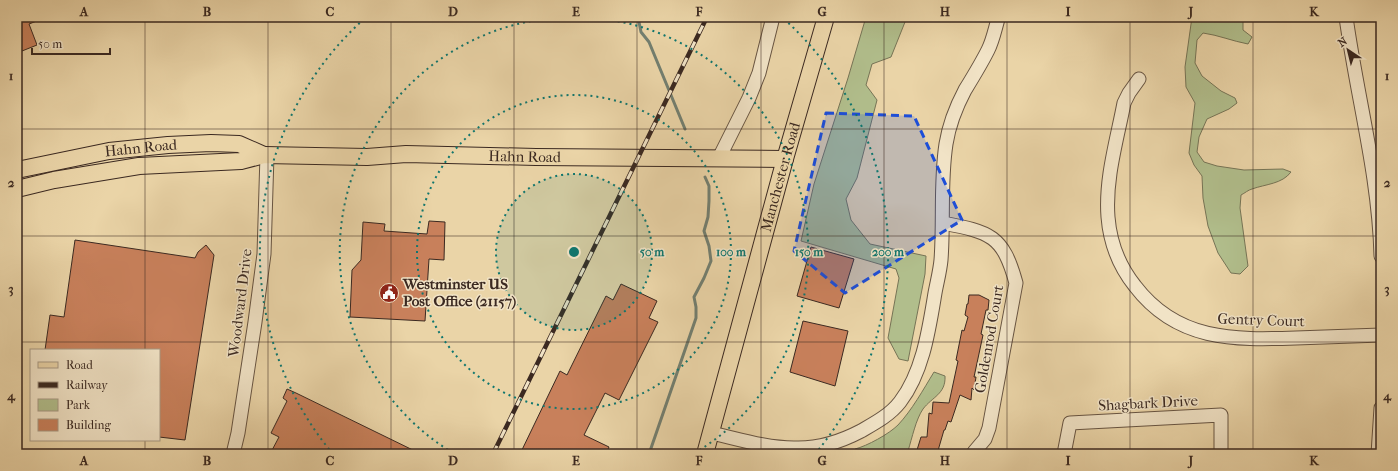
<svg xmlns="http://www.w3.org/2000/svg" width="1398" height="471" font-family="'IM FELL French Canon',serif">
  <rect width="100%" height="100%" fill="#ead4a7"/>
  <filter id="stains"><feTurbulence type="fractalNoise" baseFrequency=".005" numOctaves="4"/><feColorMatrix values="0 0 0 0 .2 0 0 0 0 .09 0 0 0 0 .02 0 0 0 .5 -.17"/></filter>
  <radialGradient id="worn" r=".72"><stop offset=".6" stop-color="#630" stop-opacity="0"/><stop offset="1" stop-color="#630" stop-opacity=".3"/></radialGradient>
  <path fill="#b1be8c" stroke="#767456" d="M 866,17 L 907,17 L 891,57 L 872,64 L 866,85 L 877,100 L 857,178 L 846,199 L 851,220 L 870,244 L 926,256 L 925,274 L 908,361 L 899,359 L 888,338 L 899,278 L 896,269 L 801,241 L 814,184 L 848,78 Z
    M 1192,17 L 1244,17 L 1243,18 L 1243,30 L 1252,37 L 1248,44 C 1232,41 1218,35 1203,33 L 1197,40 L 1195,63 L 1202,76 L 1221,91 L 1235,98 L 1237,103 L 1229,109 L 1207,119 L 1199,137 L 1197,152 L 1204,162 L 1217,166 L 1244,170 L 1283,169 L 1291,172 C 1282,184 1266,184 1252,189 C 1248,190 1245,193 1241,195 L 1240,208 L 1248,266 L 1240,274 L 1231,273 L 1218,253 L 1208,226 L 1203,198 L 1202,176 L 1194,165 L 1189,153 L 1195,103 L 1186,87 L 1185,67 Z
    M 934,372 L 945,376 C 946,394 932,397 923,409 C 916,419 912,438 908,451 L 909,454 L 853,454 L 855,449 C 867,446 889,434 898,425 C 912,410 923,390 934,372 Z"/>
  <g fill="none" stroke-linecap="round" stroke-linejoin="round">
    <path stroke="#737f70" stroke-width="3" d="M 638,17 L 641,32 L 649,42 L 685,129
      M 649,454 L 696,318 L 696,307 L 694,297 L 704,278 L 711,261 L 709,246 L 704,231 L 708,217 L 709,201 L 709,186 L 705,177"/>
  </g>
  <path fill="#c8805b" stroke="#3b2921" d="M 17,17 L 47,17 L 29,24 L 37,45 L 17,53 Z
    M 429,221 L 445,222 L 444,260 L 429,259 L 425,321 L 350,317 L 352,270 L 361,260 L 363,222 L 385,224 L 384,231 L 427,234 Z
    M 75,240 L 195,258 L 198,252 L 206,245 L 214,255 L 185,440 L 159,437 L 159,350 L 45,350 L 50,315 L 64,317 Z
    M 811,247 L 854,259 L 839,308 L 797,296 Z
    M 621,284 L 657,301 L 649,318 L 658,322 L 619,400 L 605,393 L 584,435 L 609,447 L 606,454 L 520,454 L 560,371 L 567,375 L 606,296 L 613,300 Z
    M 969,295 L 979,295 L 989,300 L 988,310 L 986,310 L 981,334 L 983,335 L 974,377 L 976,377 L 974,390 L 972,388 L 971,400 L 960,395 L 951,422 L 948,421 L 945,430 L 944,430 L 937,454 L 921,454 L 922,451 L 917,450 L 921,437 L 927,437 L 929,413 L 932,414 L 933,402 L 949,403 L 958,361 L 956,360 L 962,330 L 964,331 L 968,317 L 965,315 L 967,304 L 968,304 Z
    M 803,321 L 848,331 L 835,386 L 790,372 Z
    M 287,389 L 296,393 L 421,454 L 270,454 L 279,437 L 271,433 L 287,401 L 283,398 Z"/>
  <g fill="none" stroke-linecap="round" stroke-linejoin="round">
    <defs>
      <path id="minor" d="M 1346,17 C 1357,97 1379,175 1381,256
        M 1139,79 L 1129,93 L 1124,103 C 1117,140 1105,179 1108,217 C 1110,242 1119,266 1135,286 C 1177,341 1233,340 1296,338 C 1325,337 1353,336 1381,335
        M 719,158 L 749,98 L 759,73 L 773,17
        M 943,223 C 990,232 1003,235 1016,283 L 989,428 L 985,439 L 974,452
        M 711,433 C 738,439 766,448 794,448 C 818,449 840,442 861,431 C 875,423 890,415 900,402 C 923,372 929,329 935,293 C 937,282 940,271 941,260 C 944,221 940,183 946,144 C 949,125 956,107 965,90 C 973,77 981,64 988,50 C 993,40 995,29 998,19
        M 233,454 L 238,433 L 255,322 L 264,254 L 267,155
        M 1064,454 L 1070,423 L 1221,415 L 1221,454
        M 1378,454 L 1381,408"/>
      <g id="major">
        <path id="s1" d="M 17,170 L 109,151 L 168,145 L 211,143 L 239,144 L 264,155"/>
        <path id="s2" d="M 17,189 L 54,180 L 139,166 L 241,161 L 264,155 L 367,157 L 406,154 L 536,157 L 785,159"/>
        <path id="s3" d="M 705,454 L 785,159 L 826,17"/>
      </g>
    </defs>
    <use href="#minor" stroke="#675442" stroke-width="15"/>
    <use href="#major" stroke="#3b2921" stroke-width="18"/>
    <use href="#minor" stroke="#f1e3c6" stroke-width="13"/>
    <use href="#major" stroke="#ead4a7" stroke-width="16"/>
    <defs>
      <path id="rail" d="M 493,454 L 707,17"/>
    </defs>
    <use href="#rail" stroke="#3b2921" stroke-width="4.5"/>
    <use href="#rail" stroke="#f1e3c6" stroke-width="3" stroke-dasharray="9" stroke-linecap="butt"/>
  </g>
  <path fill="#1d4ed8" fill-opacity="0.2" stroke="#1d4ed8" stroke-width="3" stroke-dasharray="8 5" stroke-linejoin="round" d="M 826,113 L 914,116 L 962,220 L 845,293 L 794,251 Z"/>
  <path fill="none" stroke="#3b2921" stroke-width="1" stroke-opacity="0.55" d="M 145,17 L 145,350M 268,17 L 268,454M 391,17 L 391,454M 514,17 L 514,454M 637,17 L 637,454M 761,17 L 761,454M 884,17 L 884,454M 1007,17 L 1007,454M 1130,17 L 1130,454M 1253,17 L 1253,454M 17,129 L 1381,129M 17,236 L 1381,236M 17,342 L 1381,342M 145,440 L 145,454"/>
  <circle cx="574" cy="252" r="78" fill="#0f766e" fill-opacity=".12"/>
  <g fill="none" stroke="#0f766e" stroke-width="2" stroke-dasharray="2 4">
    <circle cx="574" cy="252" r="78"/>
    <circle cx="574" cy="252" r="157"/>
    <path d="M453 453A235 235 0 0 1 572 17M576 17A235 235 0 0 1 695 453"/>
    <path d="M333 454A314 314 0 0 1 364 19M784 19A314 314 0 0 1 815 454"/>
  </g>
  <defs>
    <symbol id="civic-disc" viewBox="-11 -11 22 22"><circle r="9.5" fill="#8f2418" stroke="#f1e3c6"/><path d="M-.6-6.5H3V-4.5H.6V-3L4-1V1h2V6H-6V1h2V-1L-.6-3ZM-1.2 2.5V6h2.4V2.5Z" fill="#fff"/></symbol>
  </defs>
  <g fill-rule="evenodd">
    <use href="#civic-disc" x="378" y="282" width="22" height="22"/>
  </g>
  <g text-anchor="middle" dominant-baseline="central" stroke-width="3" stroke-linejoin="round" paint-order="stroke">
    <g font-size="15" fill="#3b2921" stroke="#f1e3c6">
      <text stroke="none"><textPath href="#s1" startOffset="126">Hahn Road</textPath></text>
      <text stroke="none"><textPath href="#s2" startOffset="511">Hahn Road</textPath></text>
      <text stroke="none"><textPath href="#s3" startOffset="287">Manchester Road</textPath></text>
      <text transform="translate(240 303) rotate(-83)">Woodward Drive</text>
      <text transform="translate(1261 320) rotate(2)">Gentry Court</text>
      <text transform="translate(989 339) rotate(-80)">Goldenrod Court</text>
      <text transform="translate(1148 403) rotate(-3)">Shagbark Drive</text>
    </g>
    <g font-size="15" font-weight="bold" fill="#3b2921" stroke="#f1e3c6" text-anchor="start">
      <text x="403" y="284">Westminster US<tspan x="403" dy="17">Post Office (21157)</tspan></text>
    </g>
  </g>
  <circle cx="574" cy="252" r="6" fill="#0f766e" stroke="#f1e3c6" stroke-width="2"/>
  <g font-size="12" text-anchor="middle" font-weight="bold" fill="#0f766e" stroke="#f1e3c6" stroke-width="3" stroke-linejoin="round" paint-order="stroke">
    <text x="652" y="256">50 m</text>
    <text x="731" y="256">100 m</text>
    <text x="809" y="256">150 m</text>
    <text x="888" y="256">200 m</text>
  </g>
  <rect width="1398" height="471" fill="none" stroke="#ead4a7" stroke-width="44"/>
  <rect x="30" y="349" width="130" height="92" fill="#f1e3c6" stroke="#a89984"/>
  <rect x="38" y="362" width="20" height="6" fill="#ead4a7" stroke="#a89984"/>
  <text x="66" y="369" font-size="12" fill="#3b2921">Road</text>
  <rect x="38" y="382" width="20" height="6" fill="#3b2921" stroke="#a89984"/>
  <text x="66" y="389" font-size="12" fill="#3b2921">Railway</text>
  <rect x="38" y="399" width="20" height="12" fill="#b1be8c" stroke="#a89984"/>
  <text x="66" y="409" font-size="12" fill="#3b2921">Park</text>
  <rect x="38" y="419" width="20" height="12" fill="#c8805b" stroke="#a89984"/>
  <text x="66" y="429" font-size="12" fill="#3b2921">Building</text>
  <g transform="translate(1348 50) rotate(325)" stroke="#f1e3c6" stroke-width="3" paint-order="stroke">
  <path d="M0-3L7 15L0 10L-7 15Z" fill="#3b2921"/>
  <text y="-6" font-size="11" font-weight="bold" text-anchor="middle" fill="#3b2921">N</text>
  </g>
  <path d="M32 48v6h78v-6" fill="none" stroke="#3b2921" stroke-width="2"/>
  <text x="38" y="48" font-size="12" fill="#3b2921" stroke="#f1e3c6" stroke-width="3" paint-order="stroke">50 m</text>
  <rect x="22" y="22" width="1354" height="427" fill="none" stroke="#3b2921" stroke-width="1.5"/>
  <g font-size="13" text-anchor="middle" font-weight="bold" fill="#3b2921">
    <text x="84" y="16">A</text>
    <text x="207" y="16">B</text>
    <text x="330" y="16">C</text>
    <text x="453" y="16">D</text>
    <text x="576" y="16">E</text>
    <text x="699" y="16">F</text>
    <text x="822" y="16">G</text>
    <text x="945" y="16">H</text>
    <text x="1068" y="16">I</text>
    <text x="1191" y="16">J</text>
    <text x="1314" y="16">K</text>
    <text x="11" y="80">1</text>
    <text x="1387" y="80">1</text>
    <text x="11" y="187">2</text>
    <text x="1387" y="187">2</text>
    <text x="11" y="293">3</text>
    <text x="1387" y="293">3</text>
    <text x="11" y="400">4</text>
    <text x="1387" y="400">4</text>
    <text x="84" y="465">A</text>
    <text x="207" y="465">B</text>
    <text x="330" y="465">C</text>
    <text x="453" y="465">D</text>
    <text x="576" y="465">E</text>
    <text x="699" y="465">F</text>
    <text x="822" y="465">G</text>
    <text x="945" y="465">H</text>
    <text x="1068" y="465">I</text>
    <text x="1191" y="465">J</text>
    <text x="1314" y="465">K</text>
  </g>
  <rect width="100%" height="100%" filter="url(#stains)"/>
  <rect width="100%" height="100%" fill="url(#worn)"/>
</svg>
